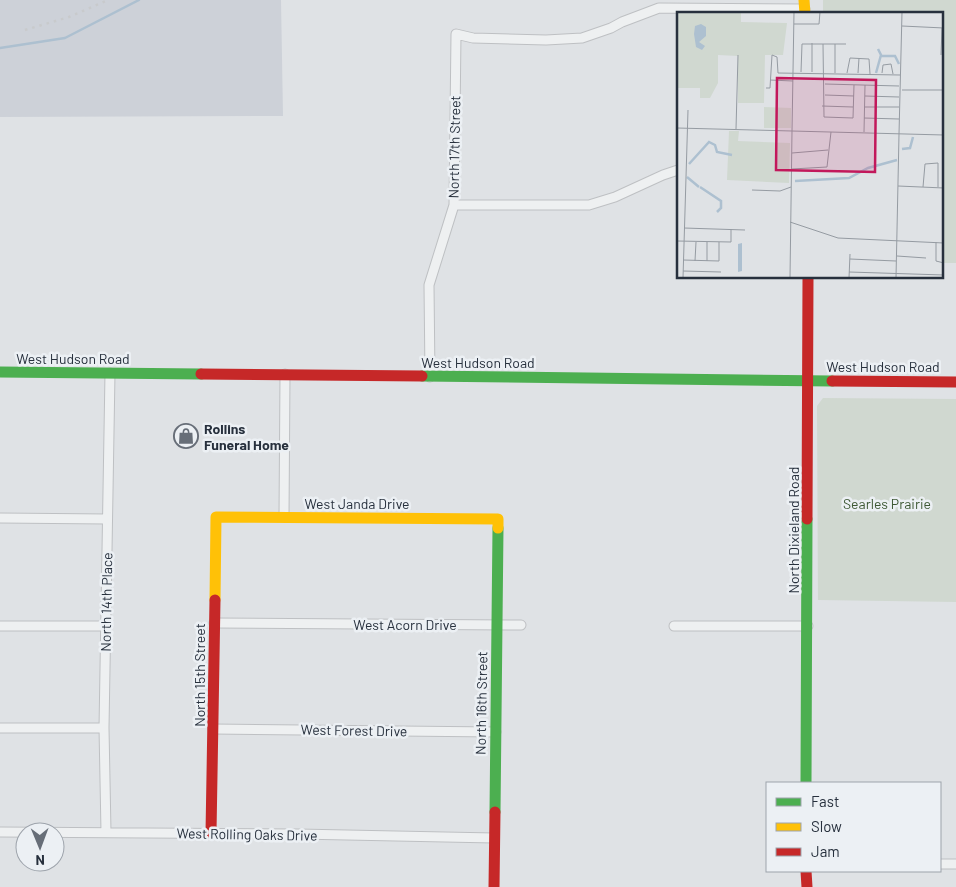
<svg xmlns="http://www.w3.org/2000/svg" width="956" height="887" font-family="Barlow,sans-serif">
  <rect width="100%" height="100%" fill="#dfe2e5"/>
  <path fill="#cdd1d8" d="M 0,0 L 281,0 L 283,116 L 0,117 Z"/>
  <path fill="#d0d8d0" d="M 823,0 L 956,0 L 956,263 L 942,263 L 942,14 L 823,14 Z
    M 823,398 L 956,399 L 956,602 L 818,600 L 817,406 Z"/>
  <g fill="none" stroke-linecap="round" stroke-linejoin="round">
    <path stroke="#adc0d0" stroke-width="2.5" d="M 0,48 L 65,38 L 139,0"/>
    <defs>
      <path id="street" d="M 454,205 L 589,205 L 615,197 L 663,175 L 678,170
        M 430,377 L 429,285 L 454,205 L 456,34 L 473,38 L 546,40 L 582,38 L 611,28 L 622,22 L 659,8 L 805,9
        M 284,517 L 285,374
        M 0,518 L 107,519
        M 214,623 L 521,625
        M 0,626 L 106,626
        M 674,626 L 808,626
        M 0,728 L 104,728
        M 213,729 L 496,732
        M 0,832 L 298,834 L 494,838
        M 106,832 L 104,728 L 110,373
        M 940,864 L 956,864"/>
    </defs>
    <use href="#street" stroke="#bec0c3" stroke-width="11"/>
    <use href="#street" stroke="#eef0f1" stroke-width="9"/>
    <path stroke="#4caf50" stroke-width="11" d="M 0,372 L 201,374
      M 422,376 L 832,381
      M 806,783 L 807,519
      M 495,812 L 498,528"/>
    <path stroke="#ffc107" stroke-width="11" d="M 804,0 L 805,14
      M 215,600 L 216,517 L 498,519 L 498,528"/>
    <path stroke="#c62828" stroke-width="11" d="M 201,374 L 422,376
      M 832,381 L 956,382
      M 807,519 L 808,278
      M 211,833 L 215,600
      M 806,871 L 807,887
      M 494,887 L 495,812"/>
    <path stroke="#c8cacc" stroke-width="2.5" stroke-dasharray="2.5 5" stroke-linecap="butt" d="M 25,30 L 69,17 L 108,0"/>
  </g>
  <defs>
    <symbol id="shop-ring" viewBox="-11 -11 22 22"><circle r="9.5" fill="#ecf0f4" stroke="#676e78" stroke-width="1.5"/><path d="M-5-2.5h2.3a2.7 3.5 0 0 1 5.4 0H5L5.5 6h-11ZM-1.5-2.5h3a1.5 2.3 0 0 0-3 0Z" fill="#676e78"/></symbol>
  </defs>
  <g fill-rule="evenodd">
    <use href="#shop-ring" x="172" y="422" width="28" height="28"/>
  </g>
  <g text-anchor="middle" dominant-baseline="central" stroke-width="5" stroke-linejoin="round" paint-order="stroke">
    <g font-size="14" fill="#27303d" stroke="#ecf0f4">
      <text transform="translate(454 147) rotate(-89)">North 17th Street</text>
      <text x="73" y="358">West Hudson Road</text>
      <text x="478" y="362">West Hudson Road</text>
      <text x="883" y="366">West Hudson Road</text>
      <text x="357" y="503">West Janda Drive</text>
      <text transform="translate(793 530) rotate(-90)">North Dixieland Road</text>
      <text transform="translate(106 602) rotate(-89)">North 14th Place</text>
      <text x="405" y="624">West Acorn Drive</text>
      <text transform="translate(199 675) rotate(-90)">North 15th Street</text>
      <text transform="translate(481 703) rotate(-89)">North 16th Street</text>
      <text transform="translate(354 730) rotate(1)">West Forest Drive</text>
      <text transform="translate(247 834) rotate(1)">West Rolling Oaks Drive</text>
    </g>
    <g font-size="14" font-weight="bold" fill="#27303d" stroke="#ecf0f4" text-anchor="start">
      <text x="204" y="428">Rollins<tspan x="204" dy="16">Funeral Home</tspan></text>
    </g>
    <g font-size="14" fill="#3d5834" stroke="#ecf0f4">
      <text x="887" y="503">Searles Prairie</text>
    </g>
  </g>
  <g transform="translate(677 12)">
    <rect width="266" height="266" fill="#dfe2e5"/>
    <path d="M 0,0 L 64,0 L 64,10 L 110,11 L 106,43 L 88,43 L 87,91 L 61,91 L 61,44 L 41,43 L 41,71 L 33,86 L 23,86 L 23,76 L 0,76 ZM 87,95 L 114,96 L 114,116 L 87,116 ZM 52,119 L 62,119 L 61,129 L 113,131 L 112,171 L 50,168 Z" fill="#d0d8d0"/>
    <path d="M 24,12 L 29,15 L 29,24 L 22,30 L 28,34 L 25,38 L 19,35 L 17,22 L 18,14 ZM 65,231 L 65,259 L 61,260 L 61,232 Z" fill="#adc0d0"/>
    <path fill="none" stroke="#adc0d0" stroke-width="2.5" d="M 203,44 L 218,44 L 222,52M 199,61 L 204,43 L 201,37M 225,137 L 233,136 L 236,125M 12,152 L 32,130 L 38,133 L 40,140 L 55,143M 10,165 L 22,175M 118,169 L 172,166 L 191,156 L 220,148M 23,175 L 44,189 L 44,196 L 40,200"/>
    <path fill="none" stroke="#959ba2" stroke-width="1" d="M 117,12 L 142,12 L 143,0M 225,14 L 267,16M 146,32 L 147,105 L 176,106 L 177,73M 158,32 L 158,61M 264,43 L 265,16M 124,60 L 125,32 L 169,32M 135,60 L 135,31M 170,61 L 173,46 L 192,47 L 193,62M 181,61 L 182,46M 205,61 L 206,53 L 214,52 L 216,62M 93,68 L 116,69M 148,72 L 222,74M 89,76 L 93,76 L 95,43 L 100,45 L 101,61 L 223,63M 225,78 L 267,78M 148,83 L 177,84M 188,84 L 222,85M 145,94 L 176,95M 188,95 L 222,95M 187,106 L 222,107M 0,116 L 267,123M 59,117 L 61,43M 115,119 L 117,0M 187,120 L 188,73M 222,122 L 225,0M 115,141 L 151,138M 115,157 L 150,155 L 154,120M 221,174 L 267,176M 246,175 L 248,152 L 261,151 L 261,175M 75,178 L 103,179 L 114,175M 113,210 L 161,226 L 267,231M 7,216 L 68,218M 0,229 L 54,230 L 54,217M 259,230 L 259,249 L 267,251M 220,244 L 249,246M 173,247 L 219,249M 6,248 L 42,249 L 42,230M 18,249 L 19,230M 30,249 L 30,230M 6,259 L 44,260M 172,260 L 267,263M 6,266 L 11,98M 113,266 L 115,119M 172,266 L 173,242M 219,266 L 222,122"/>
    <path fill="#c2185b" fill-opacity="0.15" stroke="#c2185b" stroke-width="2.5" d="M 100,66 L 199,68 L 198,160 L 99,158 Z"/>
    <rect width="266" height="266" fill="none" stroke="#27303d" stroke-width="2.5"/>
  </g>
  <rect x="766" y="782" width="175" height="90" fill="#ecf0f4" stroke="#9da3ab"/>
  <rect x="776" y="798" width="25" height="8" fill="#4caf50" stroke="#9da3ab"/>
  <text x="811" y="807" font-size="15" fill="#27303d">Fast</text>
  <rect x="776" y="823" width="25" height="8" fill="#ffc107" stroke="#9da3ab"/>
  <text x="811" y="832" font-size="15" fill="#27303d">Slow</text>
  <rect x="776" y="848" width="25" height="8" fill="#c62828" stroke="#9da3ab"/>
  <text x="811" y="857" font-size="15" fill="#27303d">Jam</text>
  <g transform="translate(40 847) rotate(179)"><circle r="24" fill="#ecf0f4" stroke="#9da3ab"/>
  <path d="M0-4L9 19L0 12L-9 19Z" fill="#676e78"/>
  <text y="-8" font-size="14" font-weight="bold" text-anchor="middle" fill="#27303d">N</text>
  </g>
</svg>
